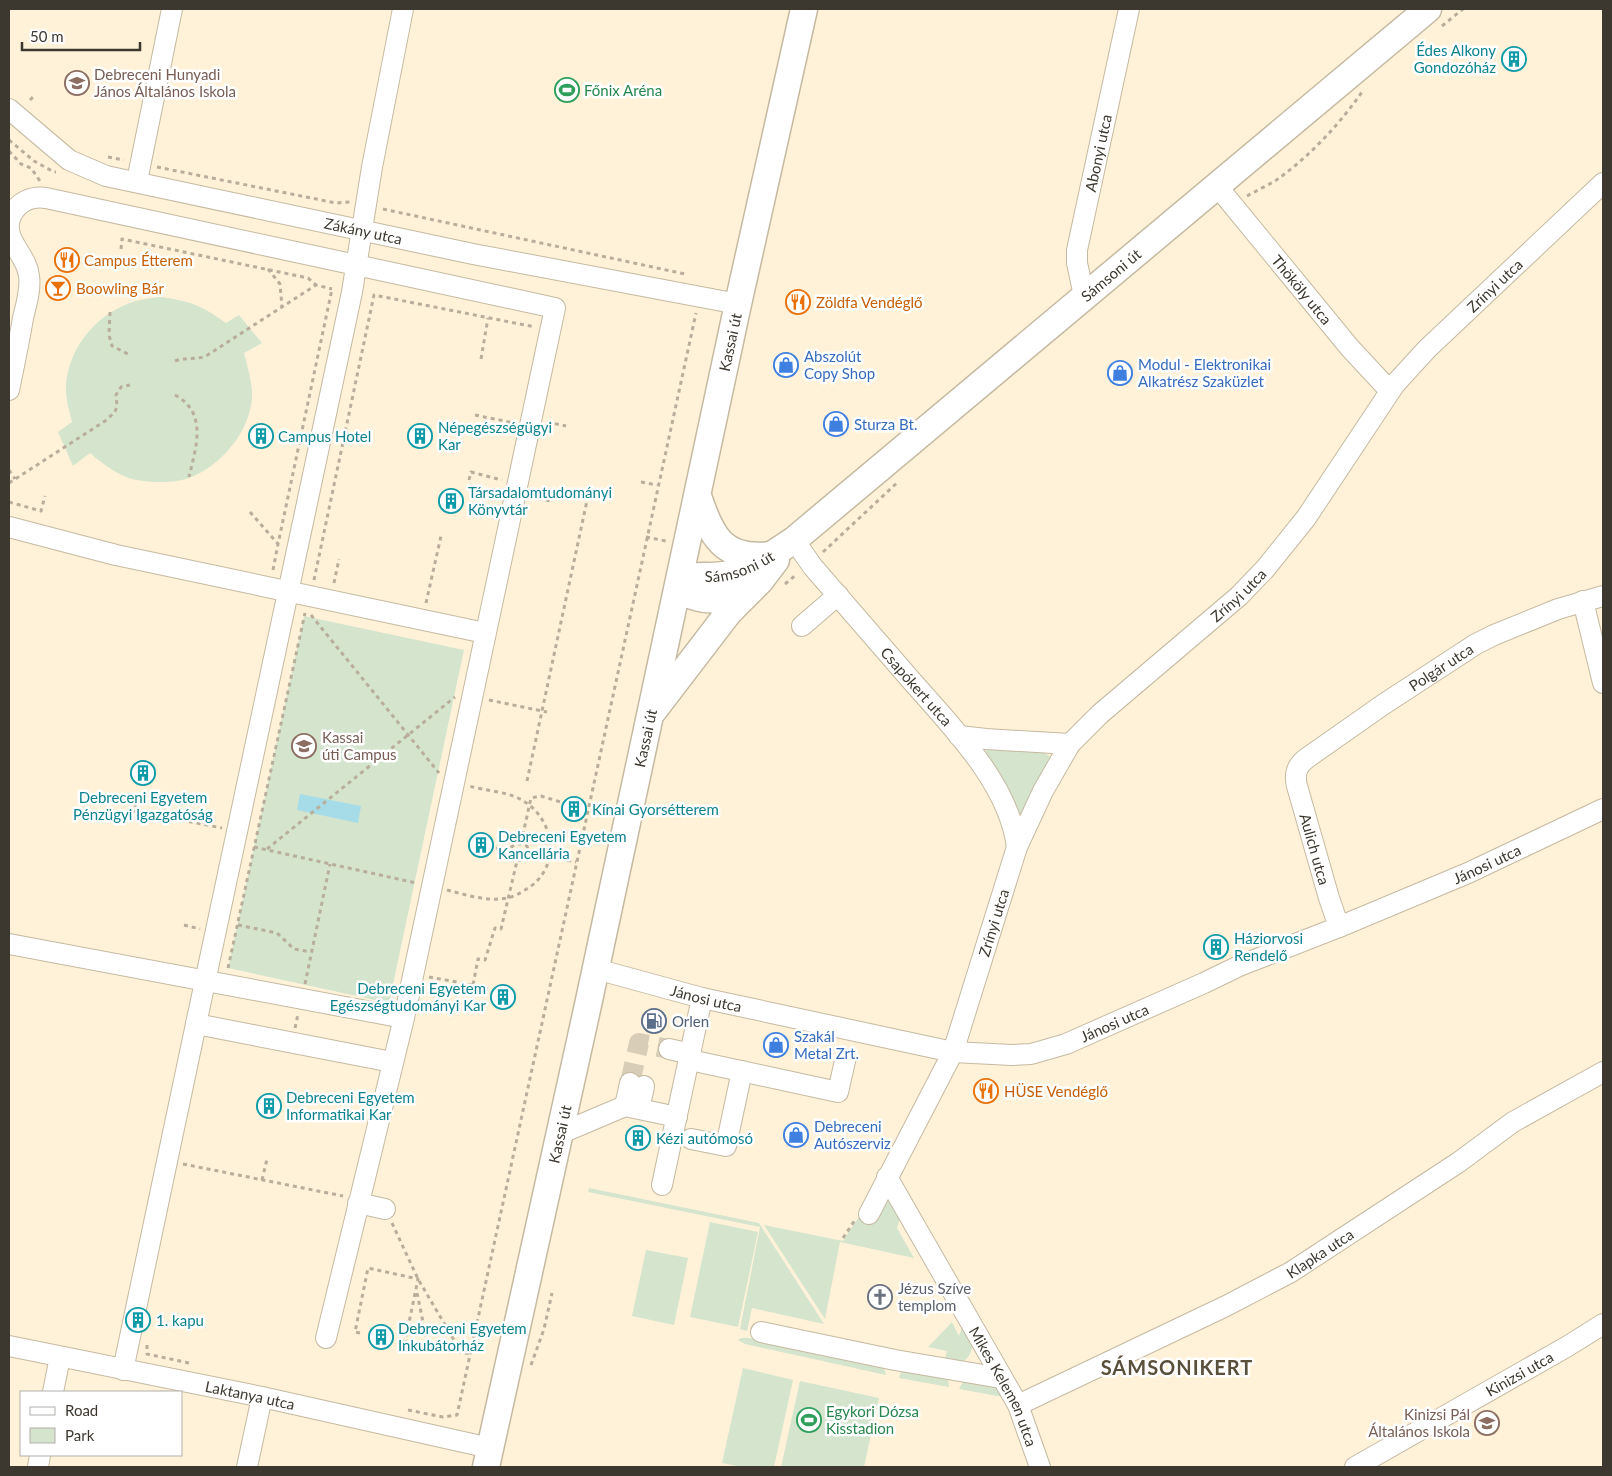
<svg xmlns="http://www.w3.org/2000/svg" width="1612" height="1476" font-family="Lato,sans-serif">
  <rect width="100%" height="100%" fill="#fff2d9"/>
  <path fill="#d5e4cd" d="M 159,297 C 188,300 203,306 226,323 L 239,315 L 262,343 L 244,353 C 247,365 251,378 252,391 C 254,430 216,475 177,481 C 164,483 148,482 136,480 C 118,476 103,464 90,453 L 73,466 L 58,432 L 72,422 C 69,409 65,397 66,384 C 70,344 99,312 136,301 C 143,299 152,298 159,297 Z
    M 304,616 L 464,650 L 389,1003 L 228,968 Z
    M 989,748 L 1040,749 L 1053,759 L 1024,814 L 1018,815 L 984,753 Z
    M 589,1188 L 759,1223 L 824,1324 L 752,1308 L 747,1331 L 740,1329 L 760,1227 L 588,1192 Z
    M 884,1201 L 890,1202 L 902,1212 L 897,1228 L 914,1258 L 840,1242 L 825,1319 L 764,1225 L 843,1241 L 860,1215 Z
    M 710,1222 L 758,1232 L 738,1327 L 690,1317 Z
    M 646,1250 L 688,1258 L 674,1325 L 632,1316 Z
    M 964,1320 C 970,1337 979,1349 963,1362 L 944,1362 L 947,1351 L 928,1347 L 952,1322 L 959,1336 Z
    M 741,1338 L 749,1338 L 878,1364 L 885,1370 L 886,1375 L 745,1344 L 738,1340 Z
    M 743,1368 L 793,1380 L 774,1467 L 742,1467 L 722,1463 Z
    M 903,1370 L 948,1378 L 949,1387 L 899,1378 L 900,1374 Z
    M 966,1380 L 997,1387 L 1003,1397 L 959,1389 L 962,1383 Z
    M 800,1381 L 879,1398 L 864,1467 L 781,1467 Z"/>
  <path fill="#a6dce8" d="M 300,794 L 361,806 L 358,823 L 297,810 Z"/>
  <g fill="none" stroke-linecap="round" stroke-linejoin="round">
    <path stroke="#d8cdb7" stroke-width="20" stroke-dasharray="20 10" stroke-linecap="butt" d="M 630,1083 L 639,1043 L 669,1049"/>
    <defs>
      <g id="minor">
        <path id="s1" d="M 9,109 L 69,160 L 106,176 L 473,254 L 738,304"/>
        <path d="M 137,181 L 172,9"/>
        <path id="s2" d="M 1217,186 L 1350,348 L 1390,391"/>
        <path id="s3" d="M 1084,296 L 1077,263 L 1077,250 L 1129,9"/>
        <path d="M 9,390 C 14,366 19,342 23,318 C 26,305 31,290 29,276 C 27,254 1,239 11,216 C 18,202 31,196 46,198 L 555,308 L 404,1018 L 9,944"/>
        <path d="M 9,527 L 116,555 L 485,633"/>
        <path id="s4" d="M 794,540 L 813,567 C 846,605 878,642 910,679 C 951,726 1009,783 1017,847"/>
        <path d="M 1583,601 L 1603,683"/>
        <path d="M 802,626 L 838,595"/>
        <path d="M 959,736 L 986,739 L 1070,744"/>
        <path id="s5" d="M 1339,927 L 1329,898 L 1297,786 C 1294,774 1297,765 1307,758 L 1384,704 L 1476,644 L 1494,635 L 1558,609 L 1603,596"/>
        <path id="s6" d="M 596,969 L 702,998 L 953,1052 L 1012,1055 L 1031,1054 L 1066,1044 L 1204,983 L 1239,966 L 1339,927 L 1468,873 L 1603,809"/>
        <path d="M 196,1024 L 392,1062"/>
        <path d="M 669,1049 L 691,1054"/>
        <path d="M 690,1060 L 838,1092 L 845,1061"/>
        <path d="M 625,1106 L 677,1117"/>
        <path d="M 625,1106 L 630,1083"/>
        <path d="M 559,1134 L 625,1106 L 642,1096 L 644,1086"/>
        <path d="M 691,1139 L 726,1146 L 742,1071"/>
        <path id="s7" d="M 887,1177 L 1018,1405 L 1040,1467"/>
        <path d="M 662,1185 L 702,998"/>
        <path d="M 358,1203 L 385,1209"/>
        <path id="s8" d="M 869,1214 L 953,1052 L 1017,847 L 1043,791 L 1070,744 L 1100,714 L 1239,596 L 1265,569 L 1306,518 L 1395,384 L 1427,349 L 1603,183"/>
        <path d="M 761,1332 L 895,1360 L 1001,1378"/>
        <path d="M 326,1338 L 404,1018"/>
        <path id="s9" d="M 9,1346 L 262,1397 L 490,1448"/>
        <path d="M 123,1370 L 196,1024 L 352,292 L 372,167 L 403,9"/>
        <path d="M 53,1392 L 60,1357"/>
        <path id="s10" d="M 1018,1405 L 1226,1306 L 1291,1272 L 1459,1162 L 1513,1122 L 1603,1072"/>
        <path d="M 38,1467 L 40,1455"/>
        <path d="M 247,1467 L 262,1397"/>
        <path id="s11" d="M 1355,1467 L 1568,1346 L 1603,1324"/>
      </g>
      <g id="major">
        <path d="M 698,496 C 711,536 723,561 771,555"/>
        <path id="s12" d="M 680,578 C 695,575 709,577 724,575 C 750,570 772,555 794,540 L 1428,9"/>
        <path d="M 678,590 C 707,604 720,603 746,585"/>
        <path d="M 654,710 L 729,612 L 760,581 L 776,560"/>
        <path id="s13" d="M 486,1467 L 588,1005 L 738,304 L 804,9"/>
      </g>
    </defs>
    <use href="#minor" stroke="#c6b9a1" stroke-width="22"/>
    <use href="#major" stroke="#c6b9a1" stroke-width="29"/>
    <path stroke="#b8ae9b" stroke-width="3" stroke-dasharray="4 4" stroke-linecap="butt" d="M 1442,26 L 1463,9
      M 30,100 L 34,96
      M 9,140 L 34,161 L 54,172 L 56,172
      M 9,151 L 21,164 L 31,168 L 40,181
      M 108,157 L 124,160
      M 157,167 L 336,203 L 350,202
      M 1247,196 C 1256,191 1266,186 1275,181 C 1308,158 1339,125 1362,92
      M 383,209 L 685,274
      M 121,249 L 122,239 L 308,278 L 316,285
      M 268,269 L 280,284 L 282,307
      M 110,312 L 109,335 L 112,346 L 130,355
      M 481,359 L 488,318
      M 175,361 C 186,357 196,360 206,356 L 316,285 L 332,289
      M 175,395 C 208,413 196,447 189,477
      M 475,415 L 514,423
      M 547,422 L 566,426
      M 9,470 L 15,479
      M 469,480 L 471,472 L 502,480
      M 641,482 L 657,485
      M 9,483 L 105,421 L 115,412 L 117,406 L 116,395 L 121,387 L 130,385
      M 530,497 L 551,501
      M 9,502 L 41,511 L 45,496
      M 250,512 L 278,544 L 332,289
      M 646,537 L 666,541
      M 823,552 L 899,481
      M 273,570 L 278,544
      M 314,580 L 374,295 L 535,327
      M 334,583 L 339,559
      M 785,584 L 797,574
      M 426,603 L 441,536
      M 311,615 L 439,773
      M 489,700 L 547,712
      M 527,781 L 588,496
      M 136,803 L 134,811 L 222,828
      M 521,843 L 531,798 L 541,796 L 564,803
      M 254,847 L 416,883
      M 496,848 L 509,850 C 514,843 519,842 527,846 L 529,853 L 576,862
      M 267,849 L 455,697
      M 509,850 L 510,857 L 517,861 L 524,859 L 529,853
      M 447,890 C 466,895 488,902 507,898 C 513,897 519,894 525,890 C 563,869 556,816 518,798 C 506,792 483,790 469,786
      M 184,925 L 200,929
      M 238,925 L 277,933 L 294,949 L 311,952
      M 228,968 L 305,613
      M 429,977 L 473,985
      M 305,984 L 330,864
      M 488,989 L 473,985 L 478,959 L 485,960 L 495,928 L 501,929 L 517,861
      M 295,1028 L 298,1014
      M 183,1164 L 343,1196
      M 262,1180 L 267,1159
      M 392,1223 L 418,1279 L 461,1352
      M 843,1238 L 855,1220
      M 417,1293 L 428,1346
      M 360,1333 L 355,1332 L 368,1268 L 418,1279 L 405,1342
      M 402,1341 L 471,1354
      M 147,1345 L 147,1354 L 189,1363
      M 531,1365 L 544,1329 L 552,1293
      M 408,1410 L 443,1417 L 457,1415 L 696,313"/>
    <use href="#minor" stroke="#fff" stroke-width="20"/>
    <use href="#major" stroke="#fff" stroke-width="26"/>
  </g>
  <defs>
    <symbol id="building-ring" viewBox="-11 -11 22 22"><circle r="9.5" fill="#fff" stroke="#0f9aa8" stroke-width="1.5"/><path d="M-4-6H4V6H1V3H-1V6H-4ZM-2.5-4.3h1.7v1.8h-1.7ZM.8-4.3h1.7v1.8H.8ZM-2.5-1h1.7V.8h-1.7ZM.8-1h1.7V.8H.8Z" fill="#0f9aa8"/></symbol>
    <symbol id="school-ring" viewBox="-11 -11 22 22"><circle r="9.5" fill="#fff" stroke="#8d6e63" stroke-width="1.5"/><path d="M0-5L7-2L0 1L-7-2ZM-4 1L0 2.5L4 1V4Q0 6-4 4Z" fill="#8d6e63"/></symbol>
    <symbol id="stadium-ring" viewBox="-11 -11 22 22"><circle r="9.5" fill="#fff" stroke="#2e9e5b" stroke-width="1.5"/><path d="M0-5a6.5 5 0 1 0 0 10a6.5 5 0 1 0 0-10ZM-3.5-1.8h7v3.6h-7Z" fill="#2e9e5b"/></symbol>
    <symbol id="restaurant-ring" viewBox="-11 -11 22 22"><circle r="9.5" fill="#fff" stroke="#e8710a" stroke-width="1.5"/><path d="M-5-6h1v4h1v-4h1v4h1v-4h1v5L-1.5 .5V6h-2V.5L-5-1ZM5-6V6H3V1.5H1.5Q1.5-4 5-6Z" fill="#e8710a"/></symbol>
    <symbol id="bar-ring" viewBox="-11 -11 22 22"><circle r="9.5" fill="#fff" stroke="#e8710a" stroke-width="1.5"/><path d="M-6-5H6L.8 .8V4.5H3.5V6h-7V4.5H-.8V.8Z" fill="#e8710a"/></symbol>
    <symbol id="shop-ring" viewBox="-11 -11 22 22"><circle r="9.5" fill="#fff" stroke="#3f7fe0" stroke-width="1.5"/><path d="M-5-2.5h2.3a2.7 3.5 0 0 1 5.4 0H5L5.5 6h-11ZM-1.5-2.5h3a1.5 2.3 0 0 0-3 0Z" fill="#3f7fe0"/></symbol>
    <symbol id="university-ring" viewBox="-11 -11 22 22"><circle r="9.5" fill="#fff" stroke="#8d6e63" stroke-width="1.5"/><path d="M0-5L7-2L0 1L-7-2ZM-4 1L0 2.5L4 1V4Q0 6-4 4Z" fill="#8d6e63"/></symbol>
    <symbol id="fuel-ring" viewBox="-11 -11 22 22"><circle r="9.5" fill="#fff" stroke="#5c6f8a" stroke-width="1.5"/><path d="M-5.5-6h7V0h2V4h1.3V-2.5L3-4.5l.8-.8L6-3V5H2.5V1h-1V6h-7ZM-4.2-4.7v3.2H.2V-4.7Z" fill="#5c6f8a"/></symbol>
    <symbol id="church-ring" viewBox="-11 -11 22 22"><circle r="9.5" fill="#fff" stroke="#6b7280" stroke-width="1.5"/><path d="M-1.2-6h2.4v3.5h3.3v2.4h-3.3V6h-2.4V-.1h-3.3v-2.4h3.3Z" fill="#6b7280"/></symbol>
  </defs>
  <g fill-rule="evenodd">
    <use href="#building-ring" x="1500" y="45" width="28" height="28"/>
    <use href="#school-ring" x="63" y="69" width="28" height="28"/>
    <use href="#stadium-ring" x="553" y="76" width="28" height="28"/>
    <use href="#restaurant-ring" x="53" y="246" width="28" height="28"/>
    <use href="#bar-ring" x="44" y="274" width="28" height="28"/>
    <use href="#restaurant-ring" x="784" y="288" width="28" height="28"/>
    <use href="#shop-ring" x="772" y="351" width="28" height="28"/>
    <use href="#shop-ring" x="1106" y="359" width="28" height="28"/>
    <use href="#shop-ring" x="822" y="410" width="28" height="28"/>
    <use href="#building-ring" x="247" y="422" width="28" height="28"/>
    <use href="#building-ring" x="406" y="422" width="28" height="28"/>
    <use href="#building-ring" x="437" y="487" width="28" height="28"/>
    <use href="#university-ring" x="290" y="732" width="28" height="28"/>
    <use href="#building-ring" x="129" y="759" width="28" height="28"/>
    <use href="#building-ring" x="560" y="795" width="28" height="28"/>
    <use href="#building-ring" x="467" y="831" width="28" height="28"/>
    <use href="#building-ring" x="1202" y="933" width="28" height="28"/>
    <use href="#building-ring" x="489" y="983" width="28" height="28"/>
    <use href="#fuel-ring" x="640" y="1007" width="28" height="28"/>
    <use href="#shop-ring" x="762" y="1031" width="28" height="28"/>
    <use href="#restaurant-ring" x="972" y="1077" width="28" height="28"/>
    <use href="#building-ring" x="255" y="1092" width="28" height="28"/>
    <use href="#shop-ring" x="782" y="1121" width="28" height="28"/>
    <use href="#building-ring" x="624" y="1124" width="28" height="28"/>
    <use href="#church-ring" x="866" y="1283" width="28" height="28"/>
    <use href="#building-ring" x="124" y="1306" width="28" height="28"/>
    <use href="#building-ring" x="367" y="1323" width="28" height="28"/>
    <use href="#stadium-ring" x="795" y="1406" width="28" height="28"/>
    <use href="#school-ring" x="1473" y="1409" width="28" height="28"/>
  </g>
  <g text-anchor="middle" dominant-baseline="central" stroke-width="5" stroke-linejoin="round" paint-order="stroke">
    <g font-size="15" fill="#0d838f" stroke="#fff" text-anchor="start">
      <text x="1496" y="50" text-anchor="end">Édes Alkony<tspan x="1496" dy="17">Gondozóház</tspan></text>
      <text x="438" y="427">Népegészségügyi<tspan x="438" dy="17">Kar</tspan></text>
      <text x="278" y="436">Campus Hotel</text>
      <text x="468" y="492">Társadalomtudományi<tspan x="468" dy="17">Könyvtár</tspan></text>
      <text x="143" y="797" text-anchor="middle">Debreceni Egyetem<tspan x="143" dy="17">Pénzügyi Igazgatóság</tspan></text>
      <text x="592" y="809">Kínai Gyorsétterem</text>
      <text x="498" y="836">Debreceni Egyetem<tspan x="498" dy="17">Kancellária</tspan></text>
      <text x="1234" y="938">Háziorvosi<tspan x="1234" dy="17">Rendelő</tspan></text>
      <text x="486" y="988" text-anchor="end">Debreceni Egyetem<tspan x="486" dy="17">Egészségtudományi Kar</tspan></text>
      <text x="286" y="1097">Debreceni Egyetem<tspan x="286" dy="17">Informatikai Kar</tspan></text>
      <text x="656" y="1138">Kézi autómosó</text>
      <text x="156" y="1320">1. kapu</text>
      <text x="398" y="1328">Debreceni Egyetem<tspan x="398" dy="17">Inkubátorház</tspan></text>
    </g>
    <g font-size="15" fill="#785e54" stroke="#fff" text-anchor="start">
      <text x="94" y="74">Debreceni Hunyadi<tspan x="94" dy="17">János Általános Iskola</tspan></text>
      <text x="322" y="737">Kassai<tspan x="322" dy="17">úti Campus</tspan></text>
      <text x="1470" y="1414" text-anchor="end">Kinizsi Pál<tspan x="1470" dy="17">Általános Iskola</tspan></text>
    </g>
    <g font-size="15" fill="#27864d" stroke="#fff" text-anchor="start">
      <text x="584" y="90">Főnix Aréna</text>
      <text x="826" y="1411">Egykori Dózsa<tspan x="826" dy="17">Kisstadion</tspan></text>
    </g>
    <g font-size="15" fill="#3d382f" stroke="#fff">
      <text stroke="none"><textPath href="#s3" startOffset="146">Abonyi utca</textPath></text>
      <text stroke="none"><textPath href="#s1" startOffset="382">Zákány utca</textPath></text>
      <text stroke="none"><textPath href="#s12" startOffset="536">Sámsoni út</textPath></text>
      <text stroke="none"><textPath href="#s8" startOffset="1142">Zrínyi utca</textPath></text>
      <text stroke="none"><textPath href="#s2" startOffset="134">Thököly utca</textPath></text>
      <text stroke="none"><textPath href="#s13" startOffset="1151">Kassai út</textPath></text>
      <text stroke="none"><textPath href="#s12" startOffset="61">Sámsoni út</textPath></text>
      <text stroke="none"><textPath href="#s8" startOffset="738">Zrínyi utca</textPath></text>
      <text stroke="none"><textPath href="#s5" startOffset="341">Polgár utca</textPath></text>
      <text stroke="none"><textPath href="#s4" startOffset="191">Csapókert utca</textPath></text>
      <text stroke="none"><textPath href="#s13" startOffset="746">Kassai út</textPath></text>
      <text transform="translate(1315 849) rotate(74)">Aulich utca</text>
      <text stroke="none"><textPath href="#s6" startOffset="939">Jánosi utca</textPath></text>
      <text stroke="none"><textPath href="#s8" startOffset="318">Zrínyi utca</textPath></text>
      <text stroke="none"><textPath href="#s6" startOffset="114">Jánosi utca</textPath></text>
      <text stroke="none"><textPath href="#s6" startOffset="534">Jánosi utca</textPath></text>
      <text stroke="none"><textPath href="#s13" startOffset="341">Kassai út</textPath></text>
      <text stroke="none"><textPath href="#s10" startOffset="338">Klapka utca</textPath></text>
      <text stroke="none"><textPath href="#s11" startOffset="189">Kinizsi utca</textPath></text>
      <text stroke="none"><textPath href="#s7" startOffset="240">Mikes Kelemen utca</textPath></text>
      <text stroke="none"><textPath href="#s9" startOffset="246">Laktanya utca</textPath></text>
    </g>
    <g font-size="15" fill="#c56008" stroke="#fff" text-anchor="start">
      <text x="84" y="260">Campus Étterem</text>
      <text x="76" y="288">Boowling Bár</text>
      <text x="816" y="302">Zöldfa Vendéglő</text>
      <text x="1004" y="1091">HÜSE Vendéglő</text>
    </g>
    <g font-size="15" fill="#366cbe" stroke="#fff" text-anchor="start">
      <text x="804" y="356">Abszolút<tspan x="804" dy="17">Copy Shop</tspan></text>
      <text x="1138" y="364">Modul - Elektronikai<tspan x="1138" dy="17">Alkatrész Szaküzlet</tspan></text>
      <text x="854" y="424">Sturza Bt.</text>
      <text x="794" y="1036">Szakál<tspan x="794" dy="17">Metal Zrt.</tspan></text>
      <text x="814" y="1126">Debreceni<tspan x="814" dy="17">Autószerviz</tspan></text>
    </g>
    <g font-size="15" fill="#4e5e75" stroke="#fff" text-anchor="start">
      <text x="672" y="1021">Orlen</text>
    </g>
    <g font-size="15" fill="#5b616d" stroke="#fff" text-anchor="start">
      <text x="898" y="1288">Jézus Szíve<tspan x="898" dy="17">templom</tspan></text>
    </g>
    <g font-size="20" font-weight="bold" letter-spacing="1" fill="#5a4f3a" stroke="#fff">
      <text x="1177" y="1367">SÁMSONIKERT</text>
    </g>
  </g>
  <rect width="1612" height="1476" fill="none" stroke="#3d382f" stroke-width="20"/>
  <rect x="20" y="1391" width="162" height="65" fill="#ffffff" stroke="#b1afac"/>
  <rect x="30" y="1407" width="25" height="8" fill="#ffffff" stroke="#b1afac"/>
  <text x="65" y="1416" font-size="15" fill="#3d382f">Road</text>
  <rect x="30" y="1428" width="25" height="15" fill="#d5e4cd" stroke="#b1afac"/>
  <text x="65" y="1441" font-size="15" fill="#3d382f">Park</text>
  <path d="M22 42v8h118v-8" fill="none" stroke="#3d382f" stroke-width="2.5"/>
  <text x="30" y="42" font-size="15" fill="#3d382f" stroke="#ffffff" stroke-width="4" paint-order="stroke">50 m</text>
</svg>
